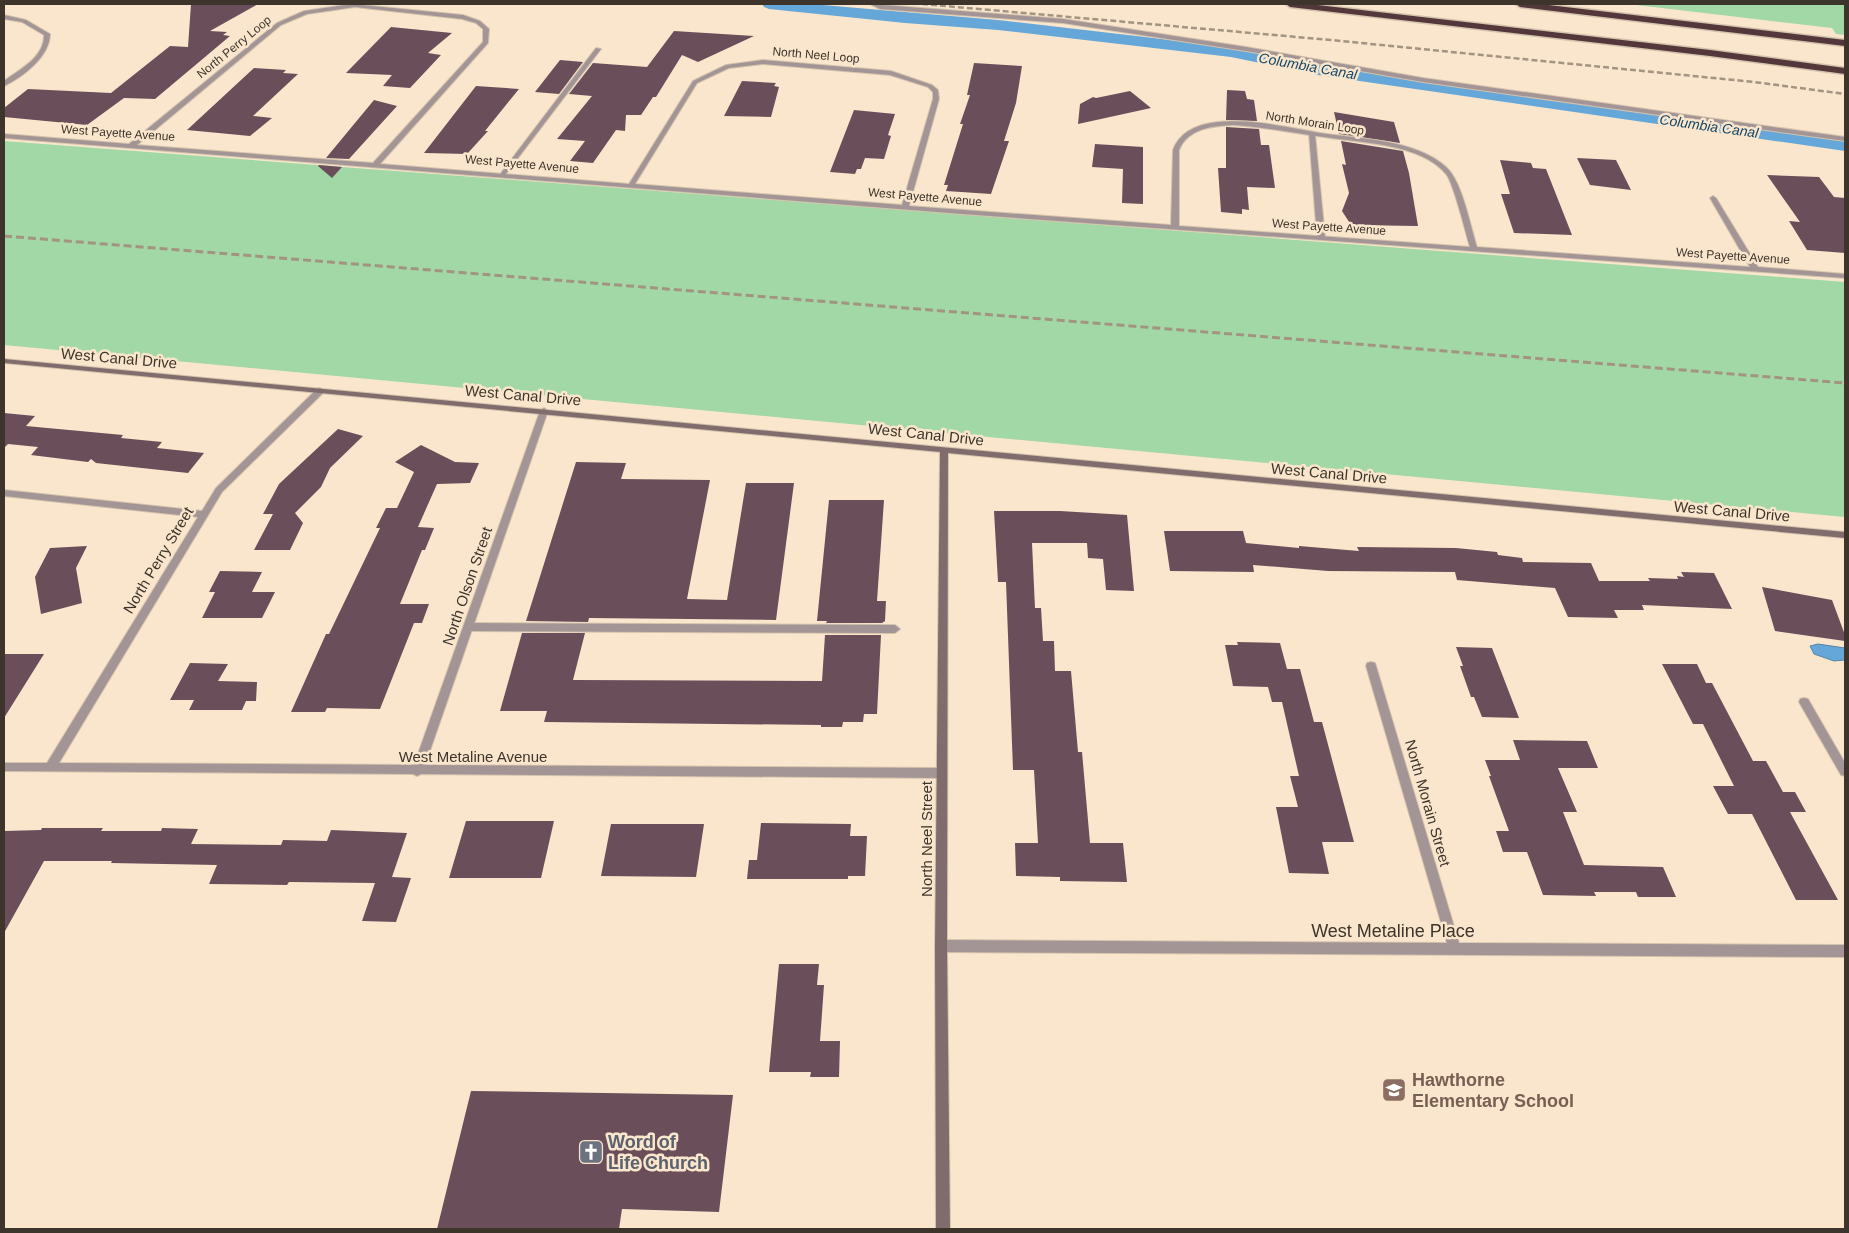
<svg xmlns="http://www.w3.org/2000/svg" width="1849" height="1233" font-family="Arial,sans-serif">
  <rect width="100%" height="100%" fill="#fae6cd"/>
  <path fill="#a2d8a5" d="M 1628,4 L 1845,4 L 1845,35 L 1836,34 L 1832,28 Z
    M 4,141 L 1845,282 L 1845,517 L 4,345 Z"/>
  <path fill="#65a7d8" stroke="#5985a4" d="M 1818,644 L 1845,648 L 1845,660 L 1834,661 L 1814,654 L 1810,646 Z"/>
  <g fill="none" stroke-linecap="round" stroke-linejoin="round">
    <path fill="#65a7d8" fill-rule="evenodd" d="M 762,4 L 811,4 L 998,20 L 1231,47 L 1318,65 L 1845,141 L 1845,151 L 1318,75 L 1231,57 L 998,30 L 905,23 L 769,9 L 764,7 Z"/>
  </g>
  <path fill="#6a4f5a" d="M 191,4 L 258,4 L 210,31 L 227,32 L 223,35 L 230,36 L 155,99 L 124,98 L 87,125 L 4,117 L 4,108 L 28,89 L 111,93 L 170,46 L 188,47 Z
    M 391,27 L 452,33 L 428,53 L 441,55 L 410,88 L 383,86 L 392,75 L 346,73 Z
    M 674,31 L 754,36 L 698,62 L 682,55 L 656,97 L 653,97 L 641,115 L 626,115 L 625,131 L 616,130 L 593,163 L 570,161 L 585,141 L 557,139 L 592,96 L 569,94 L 593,63 L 647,67 Z
    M 560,60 L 583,62 L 559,94 L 535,92 Z
    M 974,63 L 1022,66 L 1016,103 L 1004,141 L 1009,141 L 991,194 L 946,191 L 948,185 L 944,185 L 963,124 L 960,124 L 970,95 L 967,95 Z
    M 254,68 L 286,70 L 283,73 L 298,74 L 253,116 L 272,118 L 250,136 L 187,130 Z
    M 742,81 L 776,83 L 774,86 L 779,87 L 771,117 L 724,116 Z
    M 476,86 L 519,89 L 485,131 L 488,131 L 467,154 L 424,153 Z
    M 1227,90 L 1245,91 L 1247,99 L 1254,100 L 1257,121 L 1226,120 Z
    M 1130,91 L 1151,108 L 1078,124 L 1080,104 L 1093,97 L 1096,98 Z
    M 374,100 L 397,106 L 349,159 L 326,158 Z
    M 854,110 L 895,114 L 888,135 L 891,136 L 884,159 L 865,158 L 861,169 L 857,169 L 855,174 L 830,172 Z
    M 1334,112 L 1394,122 L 1400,143 L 1339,134 Z
    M 1226,127 L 1259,129 L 1261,145 L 1269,145 L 1275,188 L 1247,187 L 1249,210 L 1242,209 L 1242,214 L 1221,212 L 1218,168 L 1226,168 Z
    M 1341,141 L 1403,151 L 1409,173 L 1418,226 L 1351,225 L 1342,211 L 1349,193 L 1342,164 L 1346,165 Z
    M 1095,144 L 1143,147 L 1143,204 L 1122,203 L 1123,169 L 1092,167 Z
    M 1577,158 L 1616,160 L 1631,190 L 1590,185 Z
    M 1500,160 L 1531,163 L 1533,168 L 1546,169 L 1572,235 L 1514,233 L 1501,194 L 1510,194 Z
    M 319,165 L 342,167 L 332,178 L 318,166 Z
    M 1767,175 L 1819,177 L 1834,197 L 1845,198 L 1845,253 L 1807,250 L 1789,221 L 1800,222 Z
    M 4,413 L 35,416 L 26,426 L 123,435 L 121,438 L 162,442 L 157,448 L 204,453 L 188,473 L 96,463 L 91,459 L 88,462 L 31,455 L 38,447 L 8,444 L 4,448 Z
    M 338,429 L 363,436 L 330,468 L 321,487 L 295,513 L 303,523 L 290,550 L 254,550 L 273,514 L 263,514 L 279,484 Z
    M 421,445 L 455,462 L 479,463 L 470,483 L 437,484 L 418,527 L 434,528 L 425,550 L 422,550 L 400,604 L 429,604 L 422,623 L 414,623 L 380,709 L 327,708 L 325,712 L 291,712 L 326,634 L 329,634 L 380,528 L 376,528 L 386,508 L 397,508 L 414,472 L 395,462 Z
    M 576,462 L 626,463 L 621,479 L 710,480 L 687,599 L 727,600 L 746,483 L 794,483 L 776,620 L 589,618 L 588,622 L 526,621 Z
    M 829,500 L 884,500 L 877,601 L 886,601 L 885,621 L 882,623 L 826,623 L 827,621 L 817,621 Z
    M 994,511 L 1060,511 L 1127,515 L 1134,591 L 1106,590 L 1103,559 L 1088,558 L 1087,543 L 1032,543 L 1035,608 L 1041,608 L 1043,641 L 1054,641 L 1055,671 L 1071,671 L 1078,752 L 1082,752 L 1090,843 L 1123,843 L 1127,882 L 1060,881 L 1060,877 L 1016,876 L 1015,843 L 1038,843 L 1034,770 L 1013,770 L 1006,582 L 998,582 Z
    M 1164,531 L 1243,531 L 1246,543 L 1299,548 L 1299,546 L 1359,551 L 1357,547 L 1456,548 L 1497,552 L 1498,555 L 1522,558 L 1523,562 L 1591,563 L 1599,581 L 1650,581 L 1648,578 L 1678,579 L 1677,576 L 1684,577 L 1681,572 L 1714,573 L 1732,609 L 1642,605 L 1644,610 L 1614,610 L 1618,618 L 1568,617 L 1555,588 L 1457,580 L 1455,572 L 1328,571 L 1253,565 L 1254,572 L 1170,571 Z
    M 87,546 L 76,568 L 82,603 L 41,614 L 35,577 L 50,548 Z
    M 220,571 L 262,572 L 252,592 L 275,592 L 262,618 L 202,618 L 215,592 L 209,592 Z
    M 1762,587 L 1832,600 L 1845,635 L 1845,641 L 1775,631 Z
    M 522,633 L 585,633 L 573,680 L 822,681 L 825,635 L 881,635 L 877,714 L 864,714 L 863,722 L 843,722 L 842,727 L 821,727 L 821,725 L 544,722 L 547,711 L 500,711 Z
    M 1237,642 L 1280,643 L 1287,669 L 1300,669 L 1314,722 L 1322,722 L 1354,842 L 1322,842 L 1329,874 L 1289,873 L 1276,807 L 1298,807 L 1290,776 L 1299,776 L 1282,702 L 1272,702 L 1268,687 L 1233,686 L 1225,645 L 1238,645 Z
    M 1456,647 L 1492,648 L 1519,718 L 1482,717 L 1474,697 L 1471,697 L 1460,666 L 1463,666 Z
    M 4,654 L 44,654 L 4,718 Z
    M 190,663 L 228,664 L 218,681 L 257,682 L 256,701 L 246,701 L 242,710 L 189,710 L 194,700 L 170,700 Z
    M 1662,664 L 1697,664 L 1706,683 L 1712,683 L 1753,761 L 1766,761 L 1783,792 L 1795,792 L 1806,812 L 1790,812 L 1838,900 L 1796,900 L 1752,814 L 1728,814 L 1713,786 L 1734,786 L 1703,724 L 1693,724 Z
    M 1513,740 L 1587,741 L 1598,768 L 1558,768 L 1577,812 L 1563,812 L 1584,865 L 1663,867 L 1676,897 L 1638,897 L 1636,892 L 1594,892 L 1596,896 L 1543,895 L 1527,852 L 1503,852 L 1496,831 L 1509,831 L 1489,776 L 1491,776 L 1485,760 L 1520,760 Z
    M 466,821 L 554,821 L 541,878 L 449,878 Z
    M 761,823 L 851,824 L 850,836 L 867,836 L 865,876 L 848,876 L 848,879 L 747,879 L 749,860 L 757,860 Z
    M 611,824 L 704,824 L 696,877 L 601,876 Z
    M 42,828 L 103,828 L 101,831 L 161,831 L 162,828 L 198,829 L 191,844 L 281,845 L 283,840 L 327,841 L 331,830 L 407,833 L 392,877 L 411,878 L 396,922 L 362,921 L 375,883 L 289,882 L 287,885 L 209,884 L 217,865 L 111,863 L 112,861 L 44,861 L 4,933 L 4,831 L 41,830 Z
    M 779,964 L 819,964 L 817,985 L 824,985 L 820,1041 L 840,1041 L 839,1077 L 810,1077 L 811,1072 L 769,1072 Z
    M 471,1091 L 733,1095 L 719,1212 L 622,1209 L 619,1229 L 437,1229 Z"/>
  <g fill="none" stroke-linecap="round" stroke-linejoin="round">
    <defs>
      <path id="lane" d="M 870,4 L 1063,19 L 1246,47 L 1423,78 L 1845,137 L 1845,141 L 1423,82 L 1246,51 L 1063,23 L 880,9 Z
        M 596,48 L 601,49 L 505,175 L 501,175 L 501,173 Z
        M 1312,132 L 1315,134 L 1325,237 L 1321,239 L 1317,237 L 1309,134 Z
        M 469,623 L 895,625 L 900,629 L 895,633 L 469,631 L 464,627 Z"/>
      <path id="street" d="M 352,4 L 463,15 L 480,21 L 489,29 L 488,43 L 380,164 L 629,184 L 693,81 L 726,65 L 763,60 L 891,71 L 932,85 L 938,90 L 939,99 L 909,206 L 1171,225 L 1173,150 C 1180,131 1199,124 1218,122 C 1252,119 1287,127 1320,133 C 1359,139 1415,139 1446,167 C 1462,181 1470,225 1477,247 L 1750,267 L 1710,198 L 1713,196 L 1716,198 L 1758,267 L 1845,274 L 1845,278 L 962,214 L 4,138 L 4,134 L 129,144 L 277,23 L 304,11 ZM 355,7 L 462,19 L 476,23 L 483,29 L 483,42 L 373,163 L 137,145 L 281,25 L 307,14 ZM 763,64 L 890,75 L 928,87 L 933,92 L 933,99 L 902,205 L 635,184 L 697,83 L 729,68 ZM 1233,125 C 1264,127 1294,133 1324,137 C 1361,143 1420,143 1446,174 C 1454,184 1465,231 1470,247 L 1179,226 L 1179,150 C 1188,128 1213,126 1233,125 Z
        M 4,15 L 26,20 L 50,34 C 50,56 23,77 4,86 L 4,81 C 20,69 44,58 44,35 L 22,22 L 4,19 Z
        M 320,388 L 324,391 L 323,393 L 222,492 L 59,763 L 414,765 L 540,411 L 544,408 L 548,411 L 425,765 L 941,768 L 945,770 L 947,773 L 945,776 L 941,778 L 421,774 L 417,776 L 413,774 L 4,771 L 4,763 L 47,763 L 198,517 L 4,496 L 4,490 L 202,511 L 216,488 L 317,389 Z
        M 1371,662 L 1375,663 L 1376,666 L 1459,943 L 1845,945 L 1845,957 L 941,952 L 937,950 L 935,946 L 937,942 L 941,940 L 1447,943 L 1366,666 L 1367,663 Z
        M 1804,698 L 1808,699 L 1845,763 L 1845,776 L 1841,775 L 1799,702 L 1800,699 Z"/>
      <path id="secondary" d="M 4,359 L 1845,532 L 1845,538 L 948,453 L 947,946 L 950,1229 L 936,1229 L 935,946 L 940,452 L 4,363 Z"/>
      <path id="highway" d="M 1286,4 L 1309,4 L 1710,50 L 1845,68 L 1845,74 L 1710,56 L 1290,7 Z
        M 1516,4 L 1540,4 L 1845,40 L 1845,46 L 1520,7 Z"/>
    </defs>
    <use href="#lane" stroke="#d4c3ad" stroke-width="2"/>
    <use href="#street" stroke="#d4c3ad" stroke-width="2"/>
    <use href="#secondary" stroke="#d4c3ad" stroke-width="2"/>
    <use href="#highway" stroke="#d4c3ad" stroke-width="3"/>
    <use href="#lane" fill="#a39495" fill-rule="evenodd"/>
    <use href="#street" fill="#a39495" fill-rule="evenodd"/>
    <use href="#secondary" fill="#816c6d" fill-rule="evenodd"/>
    <use href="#highway" fill="#53373a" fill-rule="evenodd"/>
    <path stroke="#a39482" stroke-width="2.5" stroke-dasharray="6 3" stroke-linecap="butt" d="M 922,4 L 1331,40 L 1754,82 L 1845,94"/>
    <path stroke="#a39482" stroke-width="3" stroke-dasharray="8 4" stroke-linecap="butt" d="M 4,236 L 1845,383"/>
  </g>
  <defs>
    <symbol id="school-square" viewBox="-11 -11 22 22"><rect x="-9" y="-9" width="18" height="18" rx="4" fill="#8d6e63" stroke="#fae6cd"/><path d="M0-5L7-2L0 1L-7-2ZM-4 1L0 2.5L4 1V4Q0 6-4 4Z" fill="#fff"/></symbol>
    <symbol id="church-square" viewBox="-11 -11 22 22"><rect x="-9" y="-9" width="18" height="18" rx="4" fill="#6b7280" stroke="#fae6cd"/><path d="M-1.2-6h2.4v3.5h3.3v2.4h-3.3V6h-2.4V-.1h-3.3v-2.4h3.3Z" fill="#fff"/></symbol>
  </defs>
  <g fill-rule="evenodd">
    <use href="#school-square" x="1380" y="1076" width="28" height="28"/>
    <use href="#church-square" x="577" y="1138" width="28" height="28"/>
  </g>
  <g text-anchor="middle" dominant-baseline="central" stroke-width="5" stroke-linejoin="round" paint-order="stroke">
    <g font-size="12" fill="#3d352b" stroke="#fae6cd">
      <text transform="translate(234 47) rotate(-39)">North Perry Loop</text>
      <text transform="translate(816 55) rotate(5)">North Neel Loop</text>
      <text transform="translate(1315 123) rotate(9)">North Morain Loop</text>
      <text transform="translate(118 133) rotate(4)">West Payette Avenue</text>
      <text transform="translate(522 164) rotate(5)">West Payette Avenue</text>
      <text transform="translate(925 197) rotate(5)">West Payette Avenue</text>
      <text transform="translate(1329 227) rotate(4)">West Payette Avenue</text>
      <text transform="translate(1733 256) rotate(4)">West Payette Avenue</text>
    </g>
    <g font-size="14" font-style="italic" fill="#124566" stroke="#fae6cd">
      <text transform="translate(1308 66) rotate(10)">Columbia Canal</text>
      <text transform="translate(1709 126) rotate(8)">Columbia Canal</text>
    </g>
    <g font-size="15" fill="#3d352b" stroke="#fae6cd">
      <text transform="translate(119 358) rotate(5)">West Canal Drive</text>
      <text transform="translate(523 395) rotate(5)">West Canal Drive</text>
      <text transform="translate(926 434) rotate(6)">West Canal Drive</text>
      <text transform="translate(1329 473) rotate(5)">West Canal Drive</text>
      <text transform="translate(1732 511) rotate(5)">West Canal Drive</text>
      <text transform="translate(158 560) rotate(-59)">North Perry Street</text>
      <text transform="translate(467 586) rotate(-71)">North Olson Street</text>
      <text x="473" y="756">West Metaline Avenue</text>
      <text transform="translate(1428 803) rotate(74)">North Morain Street</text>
      <text transform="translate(926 839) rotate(-90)">North Neel Street</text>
    </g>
    <g font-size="18" fill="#3d352b" stroke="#fae6cd">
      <text x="1393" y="931">West Metaline Place</text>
    </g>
    <g font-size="18" font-weight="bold" fill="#785e54" stroke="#fae6cd" text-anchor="start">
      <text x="1412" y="1080">Hawthorne<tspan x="1412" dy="21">Elementary School</tspan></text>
    </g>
    <g font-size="18" font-weight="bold" fill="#5b616d" stroke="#fae6cd" text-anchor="start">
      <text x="608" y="1142">Word of<tspan x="608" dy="21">Life Church</tspan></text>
    </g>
  </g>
  <rect width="1849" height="1233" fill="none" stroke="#3d352b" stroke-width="10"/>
</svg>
